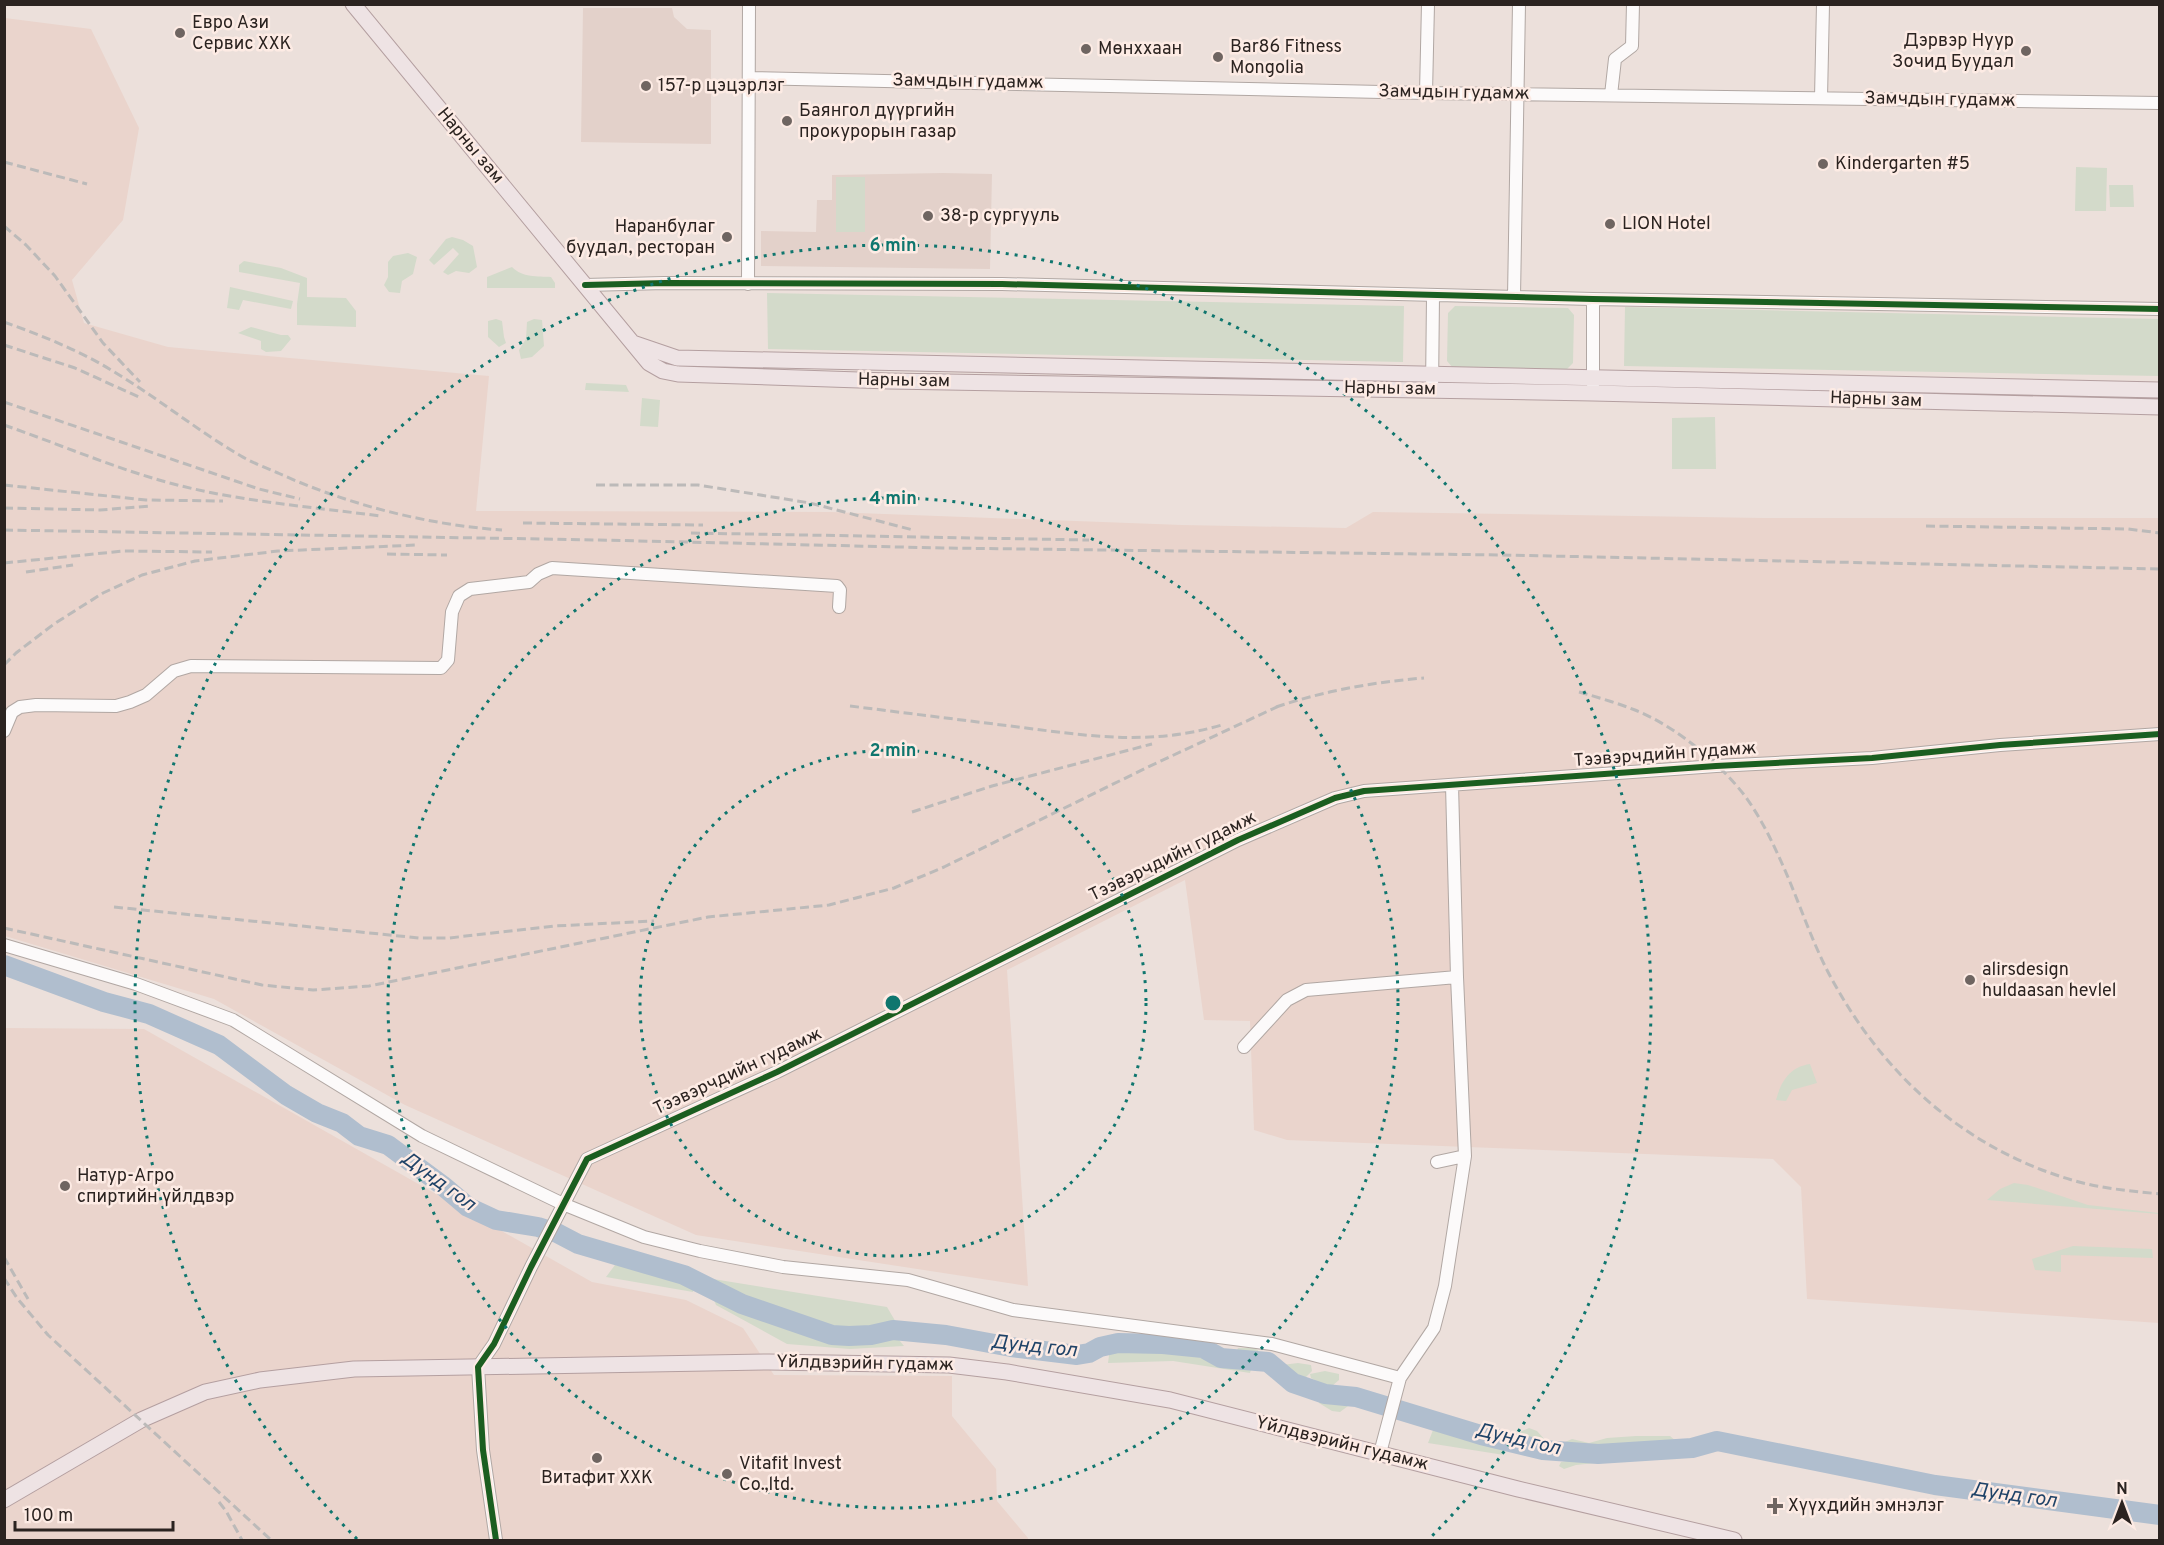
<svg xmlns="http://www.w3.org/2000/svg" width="2164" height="1545" font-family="Overpass,sans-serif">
  <rect width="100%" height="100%" fill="#ece0db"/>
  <path fill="#ead4cc" d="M 5,18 L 91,29 L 139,128 L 123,220 L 72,280 L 84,323 L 168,347 L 489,376 L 476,511 L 831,512 L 1182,525 L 1346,528 L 1373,512 L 1763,518 L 2159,518 L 2159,1323 L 1807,1299 L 1801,1187 L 1773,1159 L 1287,1140 L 1254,1130 L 1250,1021 L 1204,1020 L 1185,880 L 1007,970 L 1028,1286 L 696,1235 L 405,1105 L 214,999 L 5,936 Z
    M 5,1028 L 144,1029 L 592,1282 L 686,1300 L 743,1328 L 774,1375 L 952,1376 L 952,1416 L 996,1469 L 997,1501 L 1028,1538 L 1028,1540 L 5,1540 Z"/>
  <path fill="#e3d1ca" d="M 583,8 L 672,8 L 674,17 L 687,29 L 711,30 L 711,144 L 581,142 Z
    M 943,173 L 992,174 L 990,269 L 761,266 L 761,231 L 816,232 L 817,200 L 832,200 L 832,175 Z"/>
  <path fill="#d3daca" d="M 2076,167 L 2107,168 L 2106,211 L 2075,211 Z
    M 836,177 L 865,177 L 865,232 L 836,232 Z
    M 2109,185 L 2133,185 L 2134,207 L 2110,207 Z
    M 452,237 L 463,240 L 473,246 L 477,267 L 469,273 L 456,271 L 448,275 L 443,272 L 459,254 L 453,248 L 434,265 L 429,260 L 446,239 Z
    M 408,253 L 417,257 L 413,274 L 402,281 L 400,293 L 389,292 L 384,285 L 388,277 L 388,262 L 393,256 Z
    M 244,261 L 281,268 L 307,278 L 307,297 L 346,298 L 356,311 L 356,327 L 297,325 L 297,304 L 300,283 L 239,272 L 239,265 Z
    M 512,267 C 523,278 537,276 551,277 L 555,283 L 555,288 L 487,288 L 487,277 Z
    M 230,287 L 293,301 L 291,309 L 243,300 L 239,310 L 227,308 Z
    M 767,293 L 1404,306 L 1403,362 L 768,349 Z
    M 1455,306 L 1568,308 L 1574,315 L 1573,363 L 1566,370 L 1453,368 L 1447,361 L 1448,313 Z
    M 1625,307 L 2159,319 L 2159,376 L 1624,366 Z
    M 496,319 L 502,321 L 504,337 L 506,343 L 499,347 L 488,337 L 488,321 Z
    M 534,319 L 542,320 L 544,346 L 532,357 L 521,359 L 519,350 L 526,339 L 527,322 Z
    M 251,327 L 281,335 L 288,335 L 291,339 L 281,351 L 266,352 L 261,349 L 261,341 L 238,333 Z
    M 586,383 L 626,385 L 629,392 L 585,390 Z
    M 642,398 L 660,400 L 658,427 L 640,426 Z
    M 1715,417 L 1716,469 L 1672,469 L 1672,418 Z
    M 1810,1064 L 1817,1083 L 1792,1090 L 1786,1101 L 1776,1100 C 1781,1081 1790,1067 1810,1064 Z
    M 2014,1183 L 2028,1185 L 2088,1205 L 2159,1213 L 2159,1214 L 1987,1200 L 2000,1189 Z
    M 2073,1246 L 2152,1249 L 2153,1258 L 2061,1255 L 2061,1272 L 2035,1270 L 2032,1259 Z
    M 615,1265 L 657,1272 L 695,1285 L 693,1292 L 606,1277 Z
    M 713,1279 L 887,1307 L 897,1324 L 854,1331 L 825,1329 L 742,1297 Z
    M 712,1295 C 745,1311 821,1342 858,1340 C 870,1339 882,1336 895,1335 L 904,1346 L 850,1349 L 787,1344 L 716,1305 Z
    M 1110,1348 L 1191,1351 L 1252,1367 L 1250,1373 L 1173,1361 L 1108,1363 Z
    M 1238,1348 L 1254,1348 L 1258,1350 L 1259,1358 C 1253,1361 1240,1359 1235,1355 Z
    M 1298,1363 L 1311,1365 L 1312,1371 L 1305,1378 L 1296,1377 L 1283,1369 L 1282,1365 Z
    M 1325,1371 L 1339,1374 L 1339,1380 L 1332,1386 L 1324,1385 L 1311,1378 L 1310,1374 Z
    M 1334,1397 L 1347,1399 L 1348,1406 L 1340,1412 L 1332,1411 L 1319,1403 L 1318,1399 Z
    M 1529,1428 L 1537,1431 L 1547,1442 L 1547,1445 L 1522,1440 L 1519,1438 L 1520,1432 Z
    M 1433,1430 L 1486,1438 L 1501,1443 L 1504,1455 L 1428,1443 Z
    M 1636,1436 L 1670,1436 L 1676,1441 L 1674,1445 L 1647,1446 L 1637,1449 L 1561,1448 L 1565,1442 L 1572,1439 L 1589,1443 L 1607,1438 Z
    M 1664,1453 L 1644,1458 L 1576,1465 L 1564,1469 L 1559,1466 L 1561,1462 L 1593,1457 Z"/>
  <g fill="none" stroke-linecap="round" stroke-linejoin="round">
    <path stroke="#b0bece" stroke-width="20" d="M 4,965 L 104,1002 L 149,1014 L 219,1045 L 286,1095 L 317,1113 L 342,1123 L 359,1136 L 388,1145 L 442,1185 L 468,1207 L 496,1220 L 538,1227 L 557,1233 L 578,1244 L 684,1275 L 742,1304 L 832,1335 L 849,1336 L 871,1335 L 893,1330 L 946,1335 L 1011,1347 L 1077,1355 L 1089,1353 L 1100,1347 L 1118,1343 L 1163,1344 L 1203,1348 L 1221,1358 L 1268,1362 L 1293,1383 L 1325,1394 L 1356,1397 L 1481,1435 L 1543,1450 L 1598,1454 L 1692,1448 L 1717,1441 L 1935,1485 L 2160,1515"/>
    <defs>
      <path id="minor" d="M 749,78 L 1426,93 L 2160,103
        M 1426,93 L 1428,4
        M 1611,95 L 1615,59 L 1632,46 L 1633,4
        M 1821,98 L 1823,4
        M 748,284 L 749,4
        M 585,285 L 665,283 L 1002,284 L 1593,299 L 2160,309
        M 1514,297 L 1519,4
        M 1593,385 L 1593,299
        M 1432,390 L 1433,296
        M 4,731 L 12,712 L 20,707 L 36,705 L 116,706 L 130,702 L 146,695 L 174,671 L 191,666 L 441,668 L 448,660 L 452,612 L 459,596 L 470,589 L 529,582 L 538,574 L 552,568 L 837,586 L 840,590 L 839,607
        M 4,945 L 136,984 L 233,1020 L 422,1136 L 563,1204 L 644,1237 L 700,1251 L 783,1267 L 908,1280 L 1013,1310 L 1272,1344 L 1400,1378
        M 1244,1047 L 1287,1000 L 1306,990 L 1457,977
        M 1437,1162 L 1465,1156
        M 1380,1453 L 1400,1378 L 1434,1328 L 1445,1286 L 1465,1156 L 1457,977 L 1452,785
        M 496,1540 L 483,1450 L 478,1367 L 494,1344 L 531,1267 L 587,1159 L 777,1072 L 1238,840 L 1335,798 L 1364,791 L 1716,766 L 1872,758 L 2000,745 L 2160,734"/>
      <path id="major" d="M 353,4 L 649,363 L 663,371 L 678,374 L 889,381 L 1593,393 L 2160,407
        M 633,343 L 677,358 L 2160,390
        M 4,1500 L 141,1420 L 205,1392 L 260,1380 L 354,1369 L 769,1362 L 949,1365 L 1007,1372 L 1170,1400 L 1518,1489 L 1734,1540"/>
    </defs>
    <use href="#minor" stroke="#b1a7a3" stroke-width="14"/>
    <use href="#major" stroke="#b49fa0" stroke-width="17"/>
    <use href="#minor" stroke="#fcfafa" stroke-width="12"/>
    <use href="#major" stroke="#eee3e4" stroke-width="15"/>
    <path stroke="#bcbab9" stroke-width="3" stroke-dasharray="9 4.5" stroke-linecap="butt" d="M 4,162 L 87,184
      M 4,226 L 26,245 L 55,276 L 103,343 L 140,382
      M 4,322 C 43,336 81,351 116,373 C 159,399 198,431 241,456 C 253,463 266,468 278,473 C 346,504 427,525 502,530
      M 4,345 L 75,368 L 141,398
      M 4,402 L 259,489 L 300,499
      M 4,425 C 56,443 107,465 159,480 C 231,501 306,506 380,516
      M 4,485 L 146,500 L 223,501
      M 596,485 L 698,485 L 810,503 L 913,530
      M 4,508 L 100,510 L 151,506
      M 523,523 L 703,525
      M 1926,526 L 2128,529 L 2160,533
      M 4,530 L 599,540 L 943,548 L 1503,555 L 2160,569
      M 691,533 L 1089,540
      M 387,554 L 447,555
      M 4,563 L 124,551 L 212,552
      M 26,572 L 73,565
      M 4,665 L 16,653 L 54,624 L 103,593 L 142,575 L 195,561 L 278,551 L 417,545
      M 1579,692 C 1597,697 1617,703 1635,710 C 1675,726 1719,762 1745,796 C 1761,818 1773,843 1784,868 C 1799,902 1811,939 1828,972 C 1882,1075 1966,1151 2079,1182 C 2105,1189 2132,1191 2160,1194
      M 850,706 C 906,713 962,720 1018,727 C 1090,736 1149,746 1222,725
      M 1276,707 C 1324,691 1373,682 1424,678
      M 912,812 L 992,786 L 1152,744
      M 114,907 L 419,938 L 449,938 L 554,926 L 654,921
      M 4,928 L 262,985 L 313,990 L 369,986 L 708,917 L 829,905 L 894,888 L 944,867 L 1148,767 L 1281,705
      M 4,1257 L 28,1299
      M 4,1278 L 17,1298 L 48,1335 L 271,1540
      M 219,1502 L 226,1511 L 242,1540"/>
    <defs>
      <path id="cycleway" d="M 585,285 L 665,283 L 1002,284 L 1593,299 L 2160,309
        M 496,1540 L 483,1450 L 478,1367 L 494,1344 L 531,1267 L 587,1159 L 777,1072 L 1238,840 L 1335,798 L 1364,791 L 1716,766 L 1872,758 L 2000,745 L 2160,734"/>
    </defs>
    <use href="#cycleway" stroke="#fdebe4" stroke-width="10"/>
    <use href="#cycleway" stroke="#1b5e20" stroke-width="6"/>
  </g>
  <g fill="none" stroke="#0f766e" stroke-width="3" stroke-dasharray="3 6">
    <circle cx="893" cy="1003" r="253"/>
    <circle cx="893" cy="1003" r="505"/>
    <path d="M357 1539A758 758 0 1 1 1429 1539"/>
  </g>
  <g fill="#6f6561" stroke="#fdebe4" stroke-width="2">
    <circle cx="180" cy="33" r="6"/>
    <circle cx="1086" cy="49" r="6"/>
    <circle cx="2026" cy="51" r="6"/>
    <circle cx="1218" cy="57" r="6"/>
    <circle cx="646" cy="86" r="6"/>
    <circle cx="787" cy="121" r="6"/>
    <circle cx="1823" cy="164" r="6"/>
    <circle cx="928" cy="216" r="6"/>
    <circle cx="1610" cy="224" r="6"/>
    <circle cx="727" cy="237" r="6"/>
    <circle cx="1970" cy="980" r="6"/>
    <circle cx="65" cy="1186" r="6"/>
    <circle cx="597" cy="1458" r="6"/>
    <circle cx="727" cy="1474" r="6"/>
    <path d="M1772 1497h6v6h6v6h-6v6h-6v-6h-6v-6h6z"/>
  </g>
  <g text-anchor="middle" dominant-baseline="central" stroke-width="5" stroke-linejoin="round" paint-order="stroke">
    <g font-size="18" fill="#2b2320" stroke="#fdebe4" text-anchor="start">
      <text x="192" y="23">Евро Ази<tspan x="192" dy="21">Сервис ХХК</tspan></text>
      <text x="2014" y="41" text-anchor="end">Дэрвэр Нуур<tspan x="2014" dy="21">Зочид Буудал</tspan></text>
      <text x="1230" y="47">Bar86 Fitness<tspan x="1230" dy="21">Mongolia</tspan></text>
      <text x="1098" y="49">Мөнххаан</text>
      <text x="658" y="86">157-р цэцэрлэг</text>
      <text x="799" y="111">Баянгол дүүргийн<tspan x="799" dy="21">прокурорын газар</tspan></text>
      <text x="1835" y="164">Kindergarten #5</text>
      <text x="940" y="216">38-р сургууль</text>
      <text x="1622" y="224">LION Hotel</text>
      <text x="715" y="227" text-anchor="end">Наранбулаг<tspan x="715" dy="21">буудал, ресторан</tspan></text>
      <text x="1982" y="970">alirsdesign<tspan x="1982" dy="21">huldaasan hevlel</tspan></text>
      <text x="77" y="1176">Натур-Агро<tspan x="77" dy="21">спиртийн үйлдвэр</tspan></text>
      <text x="739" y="1464">Vitafit Invest<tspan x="739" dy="21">Co.,ltd.</tspan></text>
      <text x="597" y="1478" text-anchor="middle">Витафит ХХК</text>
      <text x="1788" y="1506">Хүүхдийн эмнэлэг</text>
    </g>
    <g font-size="18" fill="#2b2320" stroke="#fdebe4">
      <text transform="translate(968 82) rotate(1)">Замчдын гудамж</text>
      <text transform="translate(1454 93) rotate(1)">Замчдын гудамж</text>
      <text transform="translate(1940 100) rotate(1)">Замчдын гудамж</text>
      <text transform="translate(470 146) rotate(50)">Нарны зам</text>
      <text transform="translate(904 381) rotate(1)">Нарны зам</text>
      <text transform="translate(1390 389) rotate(1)">Нарны зам</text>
      <text transform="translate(1876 400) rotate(2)">Нарны зам</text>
      <text transform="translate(1665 755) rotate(-4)">Тээвэрчдийн гудамж</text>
      <text transform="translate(1173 857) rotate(-26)">Тээвэрчдийн гудамж</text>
      <text transform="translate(738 1072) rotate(-25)">Тээвэрчдийн гудамж</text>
      <text transform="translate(865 1364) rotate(1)">Yйлдвэрийн гудамж</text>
      <text transform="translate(1342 1444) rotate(14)">Yйлдвэрийн гудамж</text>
    </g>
    <g font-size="20" font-style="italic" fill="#1f4368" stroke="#fdebe4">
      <text transform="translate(438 1182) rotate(36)">Дунд гол</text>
      <text transform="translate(1034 1347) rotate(6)">Дунд гол</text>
      <text transform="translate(1518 1440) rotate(13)">Дунд гол</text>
      <text transform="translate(2014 1496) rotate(8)">Дунд гол</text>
    </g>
  </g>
  <circle cx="893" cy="1003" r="9" fill="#0f766e" stroke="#fdebe4" stroke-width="3"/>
  <g font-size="18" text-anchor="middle" font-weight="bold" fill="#0f766e" stroke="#fdebe4" stroke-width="5" stroke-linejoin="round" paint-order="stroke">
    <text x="893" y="251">6 min</text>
    <text x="893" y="504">4 min</text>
    <text x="893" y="756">2 min</text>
  </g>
  <rect width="2164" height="1545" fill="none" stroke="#2b2320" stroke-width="12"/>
  <g transform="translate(2122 1503)" stroke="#fdebe4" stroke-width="4.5" paint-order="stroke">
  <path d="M0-4.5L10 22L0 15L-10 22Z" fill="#2b2320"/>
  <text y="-9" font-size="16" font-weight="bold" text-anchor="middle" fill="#2b2320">N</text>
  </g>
  <path d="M15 1521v9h158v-9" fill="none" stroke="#2b2320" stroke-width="3"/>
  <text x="24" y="1521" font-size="18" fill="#2b2320" stroke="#fdebe4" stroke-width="4.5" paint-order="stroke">100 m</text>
</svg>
